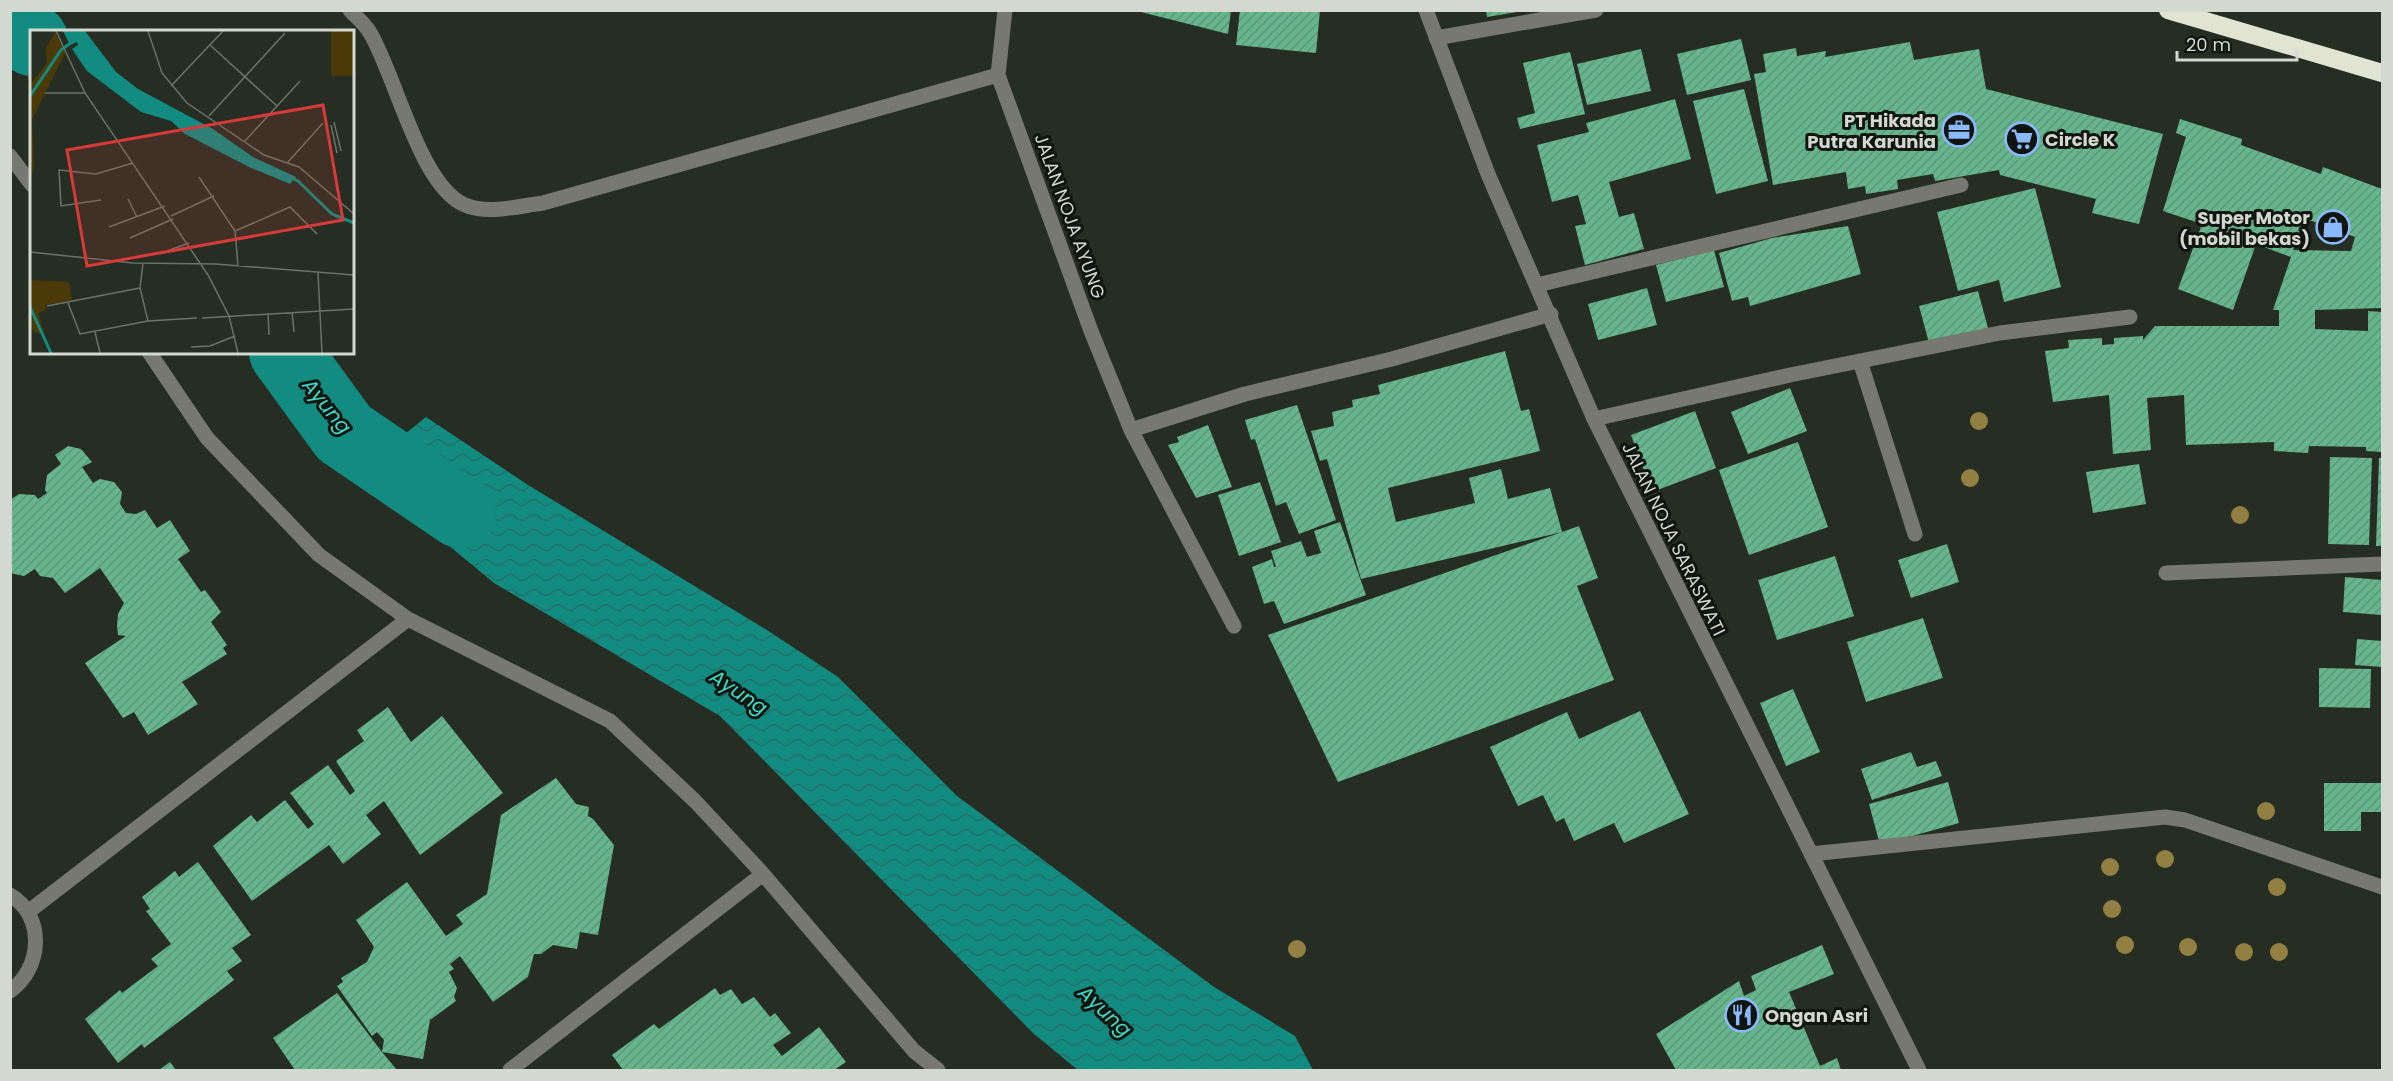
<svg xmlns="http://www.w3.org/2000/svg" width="2393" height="1081" font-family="Poppins,sans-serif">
  <defs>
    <pattern id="water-waves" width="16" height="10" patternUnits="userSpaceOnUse" patternTransform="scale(1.5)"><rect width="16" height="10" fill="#128b80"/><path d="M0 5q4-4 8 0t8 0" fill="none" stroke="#227169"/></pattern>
    <pattern id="building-hatch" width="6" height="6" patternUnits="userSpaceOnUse" patternTransform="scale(1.5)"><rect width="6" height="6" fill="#66b58d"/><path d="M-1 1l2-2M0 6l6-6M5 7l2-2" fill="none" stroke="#5c987a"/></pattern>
  </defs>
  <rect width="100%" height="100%" fill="#262e23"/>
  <path fill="url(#water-waves)" d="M 426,417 L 528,485 L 767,630 L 838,677 L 957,796 L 1214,987 L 1295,1036 L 1313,1070 L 1078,1070 L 1034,1034 L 720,716 L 494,583 L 359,471 Z"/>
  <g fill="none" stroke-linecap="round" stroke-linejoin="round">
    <path stroke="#128b80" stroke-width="72" d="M 10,25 L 32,40
      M 285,352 L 344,433 L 460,512"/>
  </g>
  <path fill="url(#building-hatch)" fill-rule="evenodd" d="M 1133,10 L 1231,10 L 1228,34 Z
    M 1240,10 L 1320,10 L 1316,53 L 1236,45 Z
    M 1486,10 L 1516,10 L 1517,12 L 1487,17 Z
    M 1741,39 L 1751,80 L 1687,95 L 1677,54 Z
    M 1910,42 L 1914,60 L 1979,49 L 1986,89 L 2163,134 L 2139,224 L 2092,213 L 2096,199 L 2000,175 L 1999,170 L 1935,181 L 1933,174 L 1897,180 L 1898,189 L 1866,194 L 1865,186 L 1848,189 L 1846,172 L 1773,185 L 1754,74 L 1766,72 L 1763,54 L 1796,48 L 1797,56 L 1826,51 L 1825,57 Z
    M 1641,49 L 1651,91 L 1587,105 L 1577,64 Z
    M 1570,52 L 1585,114 L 1520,129 L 1517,118 L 1535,113 L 1523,63 Z
    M 1744,89 L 1768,181 L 1716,194 L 1693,101 Z
    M 1675,99 L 1691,159 L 1609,182 L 1619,217 L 1634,213 L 1644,249 L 1585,265 L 1575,226 L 1586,224 L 1578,195 L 1552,202 L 1537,145 L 1589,132 L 1586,123 Z
    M 2180,119 L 2242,139 L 2241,145 L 2321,174 L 2323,167 L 2382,189 L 2382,308 L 2315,310 L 2315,329 L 2368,331 L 2368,311 L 2382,312 L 2382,452 L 2366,451 L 2366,447 L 2309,446 L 2308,453 L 2274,451 L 2274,442 L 2186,445 L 2184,395 L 2147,398 L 2151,450 L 2113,454 L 2109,395 L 2053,402 L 2045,351 L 2069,348 L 2068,340 L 2102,338 L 2102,345 L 2114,344 L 2114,338 L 2143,336 L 2143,340 L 2155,326 L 2279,326 L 2279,310 L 2273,310 L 2291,257 L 2256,244 L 2233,310 L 2178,289 L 2202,224 L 2163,211 L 2186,137 L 2176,133 ZM 2304,218 L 2355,237 L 2351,251 L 2293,250 Z
    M 2035,188 L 2061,287 L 2004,302 L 1999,280 L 1958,291 L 1937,212 Z
    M 1848,226 L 1861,274 L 1750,306 L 1748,297 L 1732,301 L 1719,253 L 1772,238 Z
    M 1714,250 L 1724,287 L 1666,302 L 1656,265 Z
    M 1647,288 L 1657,325 L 1598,340 L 1588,304 Z
    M 1978,291 L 1988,328 L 1929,343 L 1919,306 Z
    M 1505,351 L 1521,411 L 1529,409 L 1540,451 L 1388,488 L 1396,522 L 1475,503 L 1469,478 L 1501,469 L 1508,499 L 1550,488 L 1562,532 L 1579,526 L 1598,578 L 1577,586 L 1614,680 L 1338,782 L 1268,635 L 1562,532 L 1361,579 L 1327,459 L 1320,461 L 1311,431 L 1334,426 L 1332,412 L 1353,407 L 1352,400 L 1380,394 L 1378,385 Z
    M 1790,388 L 1807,431 L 1748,454 L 1731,412 Z
    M 1297,405 L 1336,520 L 1299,534 L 1286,502 L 1276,506 L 1255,439 L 1251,440 L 1245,420 Z
    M 1695,411 L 1716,468 L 1652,492 L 1631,435 Z
    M 1208,425 L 1232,487 L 1196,498 L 1168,445 L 1179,442 L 1177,437 Z
    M 1798,442 L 1828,527 L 1749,555 L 1719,470 Z
    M 68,446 L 81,449 L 92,462 L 82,467 L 93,483 L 100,479 L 114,482 L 122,492 L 120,504 L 126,513 L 136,514 L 145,510 L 157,528 L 170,520 L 190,551 L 178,559 L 201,592 L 205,590 L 221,612 L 211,622 L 227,645 L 223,648 L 227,654 L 182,682 L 198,704 L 148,735 L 134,712 L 123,718 L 85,663 L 126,636 L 118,635 L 117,626 L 118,614 L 124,603 L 100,568 L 65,593 L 53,578 L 40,576 L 35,569 L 24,576 L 10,573 L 10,500 L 19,494 L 35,495 L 38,499 L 47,493 L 45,490 L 47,475 L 61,464 L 55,455 Z
    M 2330,457 L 2372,458 L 2369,545 L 2328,544 Z
    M 2379,458 L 2382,458 L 2382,546 L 2376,546 Z
    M 2139,464 L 2146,504 L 2093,513 L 2086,472 Z
    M 1260,482 L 1281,542 L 1239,556 L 1218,495 Z
    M 1340,522 L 1366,595 L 1284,624 L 1274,601 L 1264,604 L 1252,567 L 1272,559 L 1274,567 L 1276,567 L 1271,551 L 1301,541 L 1307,557 L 1321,553 L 1314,531 Z
    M 1947,544 L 1959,582 L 1911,598 L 1898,560 Z
    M 1835,556 L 1854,616 L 1777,640 L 1758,580 Z
    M 2345,577 L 2382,580 L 2382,615 L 2343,612 Z
    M 1923,618 L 1943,678 L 1866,702 L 1847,642 Z
    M 2357,639 L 2382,641 L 2382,667 L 2355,665 Z
    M 2319,668 L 2371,669 L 2370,708 L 2319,707 Z
    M 1793,689 L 1820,752 L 1786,766 L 1760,703 Z
    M 388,707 L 411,742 L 442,716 L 503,793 L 420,855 L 384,801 L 366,815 L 381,834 L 343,864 L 329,845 L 252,901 L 213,846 L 251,815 L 257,822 L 285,800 L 308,829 L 314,824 L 290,793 L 328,765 L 350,795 L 355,791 L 336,761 L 364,741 L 357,730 Z
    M 1640,711 L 1689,814 L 1624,843 L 1614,823 L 1574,841 L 1564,818 L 1556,822 L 1543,795 L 1518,806 L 1490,747 L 1567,712 L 1579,739 Z
    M 1911,752 L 1917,767 L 1936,761 L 1942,776 L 1872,800 L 1861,769 Z
    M 556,778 L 576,804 L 589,807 L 588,816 L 593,819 L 614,845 L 598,935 L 580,932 L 577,949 L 553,945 L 541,954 L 534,954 L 528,977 L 493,1002 L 460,956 L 450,964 L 454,969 L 449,972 L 457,988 L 454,997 L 456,1001 L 430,1020 L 423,1059 L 382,1052 L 384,1040 L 377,1032 L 372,1036 L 337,986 L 343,982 L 341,978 L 367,962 L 374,947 L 356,920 L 407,882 L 446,936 L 463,924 L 456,915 L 487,894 L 501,815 Z
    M 1948,782 L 1959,823 L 1880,845 L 1869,804 Z
    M 2324,783 L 2382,783 L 2382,812 L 2361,812 L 2361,831 L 2324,831 Z
    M 198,862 L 251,935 L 232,948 L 242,961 L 227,971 L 234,980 L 144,1048 L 142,1044 L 118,1063 L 85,1019 L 120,990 L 122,993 L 158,966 L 151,959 L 171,944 L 146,911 L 150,909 L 142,897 L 175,871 L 179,877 Z
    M 1822,945 L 1834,974 L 1789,992 L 1820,1066 L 1837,1058 L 1841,1070 L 1676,1070 L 1656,1034 L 1739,981 L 1744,996 L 1756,990 L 1751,976 Z
    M 715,988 L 720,995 L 731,989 L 742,1004 L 754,997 L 770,1017 L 775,1013 L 791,1033 L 773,1045 L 782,1056 L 819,1027 L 846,1062 L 834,1070 L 623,1070 L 612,1055 L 654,1024 L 659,1029 Z
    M 337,993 L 382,1052 L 397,1070 L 295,1070 L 273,1038 Z
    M 170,1062 L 176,1070 L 159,1070 Z"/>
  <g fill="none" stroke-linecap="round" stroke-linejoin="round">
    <path stroke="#777871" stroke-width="15" d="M 350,10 C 356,17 364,23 369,31 C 395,72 419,186 465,205 C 488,215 519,206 543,203 L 998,75
      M 1005,10 L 998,75 L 1091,331 L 1131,430 L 1234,626
      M 1426,10 L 1488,174 L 1594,419 L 1919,1070
      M 1436,38 L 1596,10
      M 10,156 L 32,185
      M 1537,285 L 1961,185
      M 149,352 L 207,438 L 319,555 L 408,619 L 610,721 L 695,801 L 763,874 L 914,1051 L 938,1070
      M 1860,361 L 1915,534
      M 1594,419 L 1790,375 L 2000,333 L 2130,317
      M 1131,430 L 1245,394 L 1392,359 L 1551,314
      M 2166,573 L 2382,564
      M 1811,854 L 2165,817 L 2185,820 L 2382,887
      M 10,895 C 46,916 42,969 10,991
      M 28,912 L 408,619
      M 510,1070 L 763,874"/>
    <path stroke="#e1e3d3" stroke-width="18" d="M 2168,10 L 2382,73"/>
  </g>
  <g fill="#918042">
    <circle cx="1979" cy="421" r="9"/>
    <circle cx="1970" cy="478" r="9"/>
    <circle cx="2240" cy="515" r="9"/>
    <circle cx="2266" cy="811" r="9"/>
    <circle cx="2165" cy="859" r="9"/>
    <circle cx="2110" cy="867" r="9"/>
    <circle cx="2277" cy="887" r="9"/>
    <circle cx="2112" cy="909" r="9"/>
    <circle cx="2125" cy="945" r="9"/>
    <circle cx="2188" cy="947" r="9"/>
    <circle cx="1297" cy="949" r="9"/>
    <circle cx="2244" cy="952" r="9"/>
    <circle cx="2279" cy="952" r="9"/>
  </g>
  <defs>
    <symbol id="office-ring" viewBox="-11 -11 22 22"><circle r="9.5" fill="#111510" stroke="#8abafc" stroke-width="1.5"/><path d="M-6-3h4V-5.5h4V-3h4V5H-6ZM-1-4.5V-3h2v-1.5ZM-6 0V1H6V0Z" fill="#8abafc"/></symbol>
    <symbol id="supermarket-ring" viewBox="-11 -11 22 22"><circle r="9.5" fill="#111510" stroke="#8abafc" stroke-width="1.5"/><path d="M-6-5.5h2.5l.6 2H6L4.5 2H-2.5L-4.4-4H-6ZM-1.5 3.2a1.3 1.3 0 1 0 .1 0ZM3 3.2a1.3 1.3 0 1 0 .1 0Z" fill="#8abafc"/></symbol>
    <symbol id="shop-ring" viewBox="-11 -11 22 22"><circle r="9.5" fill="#111510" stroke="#8abafc" stroke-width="1.5"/><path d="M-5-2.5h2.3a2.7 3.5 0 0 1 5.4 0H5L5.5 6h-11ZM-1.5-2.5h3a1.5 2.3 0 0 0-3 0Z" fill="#8abafc"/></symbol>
    <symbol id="restaurant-ring" viewBox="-11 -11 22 22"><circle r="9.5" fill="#111510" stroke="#8abafc" stroke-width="1.5"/><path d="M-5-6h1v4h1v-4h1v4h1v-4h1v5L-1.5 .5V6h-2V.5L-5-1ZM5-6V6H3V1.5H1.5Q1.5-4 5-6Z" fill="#8abafc"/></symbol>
  </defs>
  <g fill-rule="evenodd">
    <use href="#office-ring" x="1940" y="111" width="38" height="38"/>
    <use href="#supermarket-ring" x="2003" y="120" width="38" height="38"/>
    <use href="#shop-ring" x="2314" y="208" width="38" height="38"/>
    <use href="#restaurant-ring" x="1723" y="996" width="38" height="38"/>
  </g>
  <g text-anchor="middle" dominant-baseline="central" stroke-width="6" stroke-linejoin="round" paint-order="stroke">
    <g font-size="18" font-weight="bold" fill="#d3d8d1" stroke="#111510" text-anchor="end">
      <text x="1936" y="120">PT Hikada<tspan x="1936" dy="21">Putra Karunia</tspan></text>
      <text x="2045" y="139" text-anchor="start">Circle K</text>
      <text x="2310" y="217">Super Motor<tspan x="2310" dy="21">(mobil bekas)</tspan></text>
      <text x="1765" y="1015" text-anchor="start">Ongan Asri</text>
    </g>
    <g font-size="18" fill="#d3d8d1" stroke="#111510">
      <text transform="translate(1070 216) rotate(70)">JALAN NOJA AYUNG</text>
      <text transform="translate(1674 539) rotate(64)">JALAN NOJA SARASWATI</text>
    </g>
    <g font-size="20" font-style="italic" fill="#3fdac9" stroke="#111510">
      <text transform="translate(327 406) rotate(51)">Ayung</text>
      <text transform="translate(739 692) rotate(34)">Ayung</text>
      <text transform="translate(1105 1011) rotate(43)">Ayung</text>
    </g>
  </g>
  <g transform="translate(30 30)">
    <rect width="324" height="324" fill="#262e23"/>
    <path d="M 25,2 L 35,23 L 2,90 L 4,136 L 0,149 L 0,55 L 17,33 L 16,18 ZM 0,250 L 39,252 L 42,270 L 16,275 L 16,280 L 8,283 L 14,302 L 8,304 L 0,298 Z" fill="#4b3a08"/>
    <path d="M 301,1 L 324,1 L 324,46 L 301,46 Z" fill="#4b3a08"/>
    <path d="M 33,1 L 55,1 L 86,42 L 108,59 L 183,99 L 223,127 L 266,147 L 260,154 L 219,137 L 155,104 L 141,91 L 111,82 L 57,41 L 42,19 L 48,15 L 47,12 L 40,15 Z" fill="#128b80"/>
    <path fill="none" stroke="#128b80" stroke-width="3" d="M 0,66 L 31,20 L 46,9M 256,145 L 268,151 L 302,184 L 324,193M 0,277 L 21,323"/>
    <path fill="none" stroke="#6b7269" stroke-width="1.5" d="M 26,1 L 55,63 L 178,245 L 199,286 L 208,323M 118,1 L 132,43 L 157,73 L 234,125 L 269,137 L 324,184M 180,15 L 247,76M 141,56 L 193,1M 15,63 L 55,63M 179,86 L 255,3M 304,92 L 311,121M 301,95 L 307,123M 215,111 L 270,51M 258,132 L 293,93M 169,147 L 205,201 L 208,236M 98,169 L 107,187M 71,170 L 31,176 L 29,140 L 66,144 L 103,133M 141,186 L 184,166M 79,197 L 135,176M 205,201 L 260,177 L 287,204M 100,208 L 143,189M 137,221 L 159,213M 0,222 L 103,233 L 186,234 L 324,245M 113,233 L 110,258 L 118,291M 288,243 L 292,323M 38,273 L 50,304 L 118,291 L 167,288M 17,276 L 110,258M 262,282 L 264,302M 238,283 L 239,305M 172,288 L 324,279M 65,302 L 70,323M 161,317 L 180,316 L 205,306"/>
    <path fill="#d63a39" fill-opacity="0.15" stroke="#d63a39" stroke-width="3" d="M 293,75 L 313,190 L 57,236 L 37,120 Z"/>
    <rect width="324" height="324" fill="none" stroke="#d3d8d1" stroke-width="3"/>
  </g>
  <rect width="2393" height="1081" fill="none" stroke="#d3d8d1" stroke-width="24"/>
  <path d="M2177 51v9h120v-9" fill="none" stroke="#d3d8d1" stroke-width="3"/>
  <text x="2186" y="51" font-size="18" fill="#d3d8d1" stroke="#111510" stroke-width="4.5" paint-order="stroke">20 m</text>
</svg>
